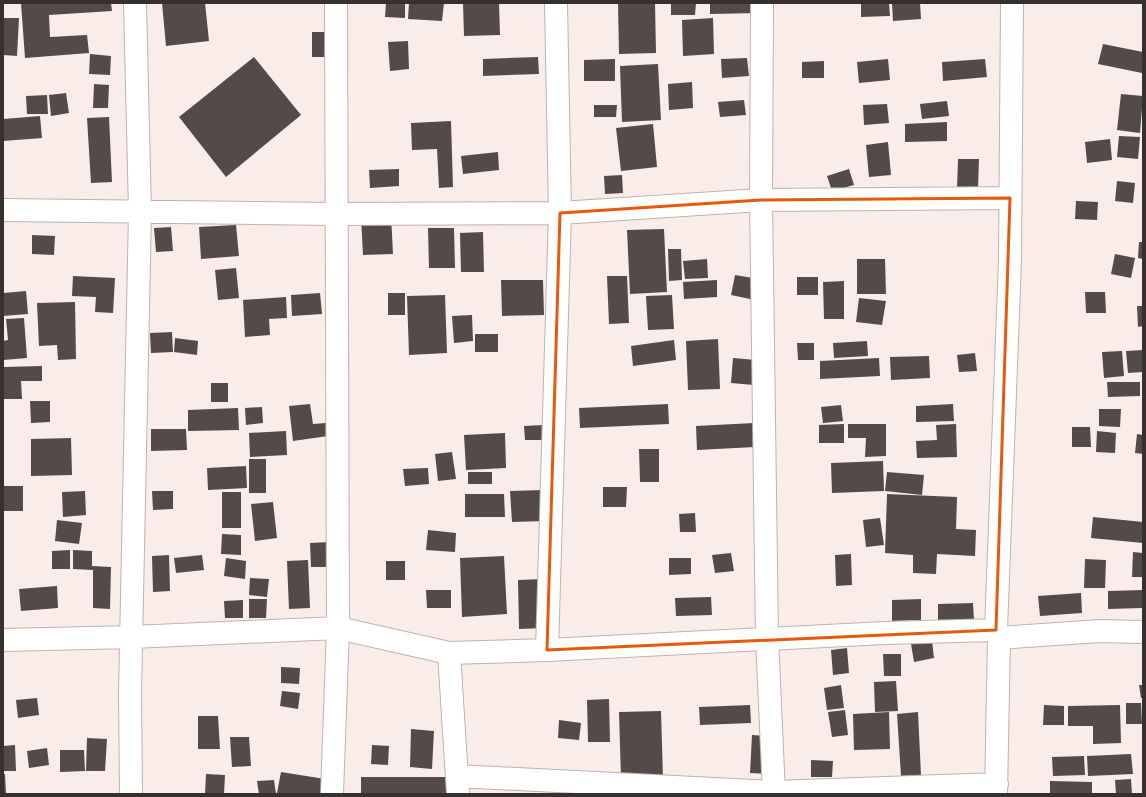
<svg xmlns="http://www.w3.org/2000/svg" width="1146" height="797" font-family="'Roboto Serif',serif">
  <rect width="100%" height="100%" fill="#faede9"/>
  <path fill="#544a47" d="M 21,3 L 111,3 L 112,11 L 49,15 L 50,37 L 87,35 L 89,53 L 25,58 Z
    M 162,3 L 205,3 L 209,41 L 166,46 Z
    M 386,3 L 405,3 L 405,18 L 385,17 Z
    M 409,3 L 444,3 L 442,21 L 408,19 Z
    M 463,3 L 499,3 L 500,35 L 464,36 Z
    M 618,3 L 655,3 L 656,53 L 619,54 Z
    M 671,3 L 696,3 L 695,15 L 671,15 Z
    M 710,3 L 759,3 L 759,13 L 710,14 Z
    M 861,3 L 889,3 L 890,16 L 861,17 Z
    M 892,3 L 920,3 L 921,19 L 893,21 Z
    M 3,18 L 19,18 L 17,56 L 3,55 Z
    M 713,18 L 714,54 L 683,56 L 682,20 Z
    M 312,32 L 325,32 L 325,57 L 312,57 Z
    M 408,41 L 409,69 L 390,71 L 388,42 Z
    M 1103,44 L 1143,52 L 1142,73 L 1098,64 Z
    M 90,54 L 111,56 L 110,75 L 89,74 Z
    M 254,57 L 301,115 L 226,177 L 179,117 Z
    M 538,57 L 539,74 L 483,76 L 483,59 Z
    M 747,58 L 749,76 L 722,78 L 721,59 Z
    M 615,59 L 615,81 L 584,81 L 584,60 Z
    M 888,59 L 890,80 L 859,83 L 857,62 Z
    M 985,59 L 987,77 L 943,81 L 942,62 Z
    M 824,61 L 824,78 L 802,78 L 802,62 Z
    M 658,64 L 661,120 L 622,122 L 620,66 Z
    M 692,82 L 693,108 L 669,110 L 668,84 Z
    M 94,84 L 109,85 L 108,108 L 93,108 Z
    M 66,93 L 69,113 L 51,116 L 49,95 Z
    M 1121,94 L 1143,96 L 1140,133 L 1117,130 Z
    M 47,95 L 48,114 L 27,114 L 26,96 Z
    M 744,100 L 746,115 L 720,117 L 718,102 Z
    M 947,101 L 949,116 L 922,119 L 920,104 Z
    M 887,104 L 889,123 L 864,125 L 863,105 Z
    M 594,105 L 617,105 L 616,117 L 594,117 Z
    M 40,116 L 42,138 L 3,141 L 3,119 Z
    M 109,117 L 112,182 L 91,183 L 87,118 Z
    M 451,121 L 453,187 L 439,188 L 437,149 L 412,150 L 411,123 Z
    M 947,122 L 947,141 L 905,142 L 905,124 Z
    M 653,124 L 657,167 L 621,171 L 616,128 Z
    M 1119,136 L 1140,137 L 1138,159 L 1117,157 Z
    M 1110,139 L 1112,160 L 1087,163 L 1085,142 Z
    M 888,142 L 891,175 L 869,177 L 866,145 Z
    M 498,152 L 499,170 L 463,174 L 461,156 Z
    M 958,159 L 979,159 L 978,188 L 957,188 Z
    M 399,169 L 399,186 L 370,188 L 369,170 Z
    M 849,169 L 854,185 L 832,191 L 827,176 Z
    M 622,175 L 623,193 L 605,194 L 604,176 Z
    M 1117,181 L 1135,183 L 1133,203 L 1115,201 Z
    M 1076,201 L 1098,202 L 1097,220 L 1075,219 Z
    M 391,215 L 393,254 L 363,255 L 361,217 Z
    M 236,225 L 239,256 L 201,259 L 199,227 Z
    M 171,227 L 173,251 L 156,252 L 154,228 Z
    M 428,228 L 454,228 L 455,268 L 429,268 Z
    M 664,229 L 667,292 L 630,294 L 627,230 Z
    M 483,232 L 484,272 L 461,272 L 460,233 Z
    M 32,235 L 55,236 L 54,255 L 32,254 Z
    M 1139,242 L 1143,242 L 1143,259 L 1138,258 Z
    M 668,249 L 681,249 L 682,280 L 669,281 Z
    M 1115,254 L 1135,258 L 1131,278 L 1111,274 Z
    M 707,259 L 708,278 L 685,279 L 683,261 Z
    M 857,259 L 885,259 L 886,294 L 857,294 Z
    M 236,268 L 239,298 L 218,300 L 215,270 Z
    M 735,275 L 759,279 L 755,300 L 731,295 Z
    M 73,276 L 115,278 L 113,313 L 95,312 L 96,297 L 72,296 Z
    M 607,276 L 627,276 L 629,323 L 609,324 Z
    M 797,277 L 818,277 L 818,295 L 797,295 Z
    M 501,280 L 543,280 L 544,315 L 502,316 Z
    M 717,280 L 717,297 L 684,299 L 683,282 Z
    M 844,281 L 844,319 L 824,319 L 823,282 Z
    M 26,291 L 28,314 L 3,316 L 3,293 Z
    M 1085,292 L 1105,292 L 1106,313 L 1086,313 Z
    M 320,293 L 322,314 L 292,316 L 291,295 Z
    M 388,293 L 405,293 L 405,315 L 388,315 Z
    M 445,295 L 447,353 L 409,355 L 407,296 Z
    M 672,295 L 674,329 L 648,330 L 646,296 Z
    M 286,297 L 287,318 L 269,319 L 270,335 L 245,337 L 243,300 Z
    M 859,298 L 886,301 L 882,325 L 856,322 Z
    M 75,302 L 76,359 L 58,360 L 57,345 L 39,346 L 37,303 Z
    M 1137,306 L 1143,306 L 1143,326 L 1138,327 Z
    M 472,315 L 473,341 L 454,343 L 452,316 Z
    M 24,318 L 27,358 L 3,360 L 3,341 L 8,340 L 6,319 Z
    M 172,332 L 173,352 L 151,353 L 150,333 Z
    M 475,334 L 498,334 L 498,352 L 475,352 Z
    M 175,338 L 198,341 L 197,355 L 174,352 Z
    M 718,339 L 720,389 L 688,390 L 686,341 Z
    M 674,340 L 676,360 L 633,366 L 631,346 Z
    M 867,341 L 868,356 L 834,358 L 833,343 Z
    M 797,343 L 814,343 L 814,360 L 798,360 Z
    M 1143,350 L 1143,372 L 1128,373 L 1126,351 Z
    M 1122,351 L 1124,376 L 1104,378 L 1102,352 Z
    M 975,353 L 977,371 L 959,372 L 957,355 Z
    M 929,356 L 930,378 L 891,380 L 890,357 Z
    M 733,358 L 756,360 L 754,385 L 731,383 Z
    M 879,358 L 880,376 L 820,379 L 820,361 Z
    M 42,366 L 42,381 L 21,381 L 22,399 L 3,399 L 3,367 Z
    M 1107,382 L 1140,382 L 1140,396 L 1108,397 Z
    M 211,383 L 228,383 L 228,402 L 211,402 Z
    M 30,401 L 50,401 L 50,422 L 31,423 Z
    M 310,404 L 313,424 L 326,423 L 328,436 L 293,441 L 289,406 Z
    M 668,404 L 669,424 L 580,428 L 579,408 Z
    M 953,404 L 954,421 L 916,422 L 916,406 Z
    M 841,405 L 843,421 L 823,423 L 821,407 Z
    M 262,407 L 263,423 L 246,425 L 245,408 Z
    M 238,408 L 239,430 L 188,431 L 188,410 Z
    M 1099,409 L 1121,409 L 1120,427 L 1099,426 Z
    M 754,423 L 755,447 L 697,450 L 696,426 Z
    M 844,424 L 844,443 L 819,443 L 819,425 Z
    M 848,424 L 886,424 L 886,456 L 865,457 L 866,438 L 848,438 Z
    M 956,424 L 957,457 L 917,458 L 916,441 L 937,440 L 936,425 Z
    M 543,425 L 543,440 L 525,440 L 524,426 Z
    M 1072,427 L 1090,427 L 1091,447 L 1072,447 Z
    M 151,429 L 186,429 L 187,450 L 151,451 Z
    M 286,431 L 287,455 L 250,457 L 249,433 Z
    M 1097,431 L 1116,433 L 1115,453 L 1096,452 Z
    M 505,433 L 506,468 L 466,470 L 464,435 Z
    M 1137,434 L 1143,435 L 1143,454 L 1135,453 Z
    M 71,438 L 72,475 L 31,476 L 31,439 Z
    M 639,449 L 659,449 L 659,482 L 640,482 Z
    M 452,452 L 456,479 L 438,481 L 435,454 Z
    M 249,459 L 266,459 L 266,493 L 249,493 Z
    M 883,461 L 884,491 L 832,493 L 831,463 Z
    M 246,466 L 247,488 L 208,490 L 207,468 Z
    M 428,468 L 429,484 L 405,486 L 403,469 Z
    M 468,472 L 492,472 L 492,484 L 468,484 Z
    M 887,472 L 924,475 L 922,495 L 885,491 Z
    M 3,486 L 23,486 L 23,511 L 3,511 Z
    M 603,487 L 627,487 L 626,507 L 603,507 Z
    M 543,490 L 545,521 L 512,522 L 510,491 Z
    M 85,491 L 86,515 L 63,517 L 62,492 Z
    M 152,491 L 173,491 L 173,509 L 153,510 Z
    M 222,492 L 241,492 L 241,528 L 222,528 Z
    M 465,494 L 504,494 L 505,517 L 465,517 Z
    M 887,494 L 957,497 L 956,529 L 976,530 L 975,556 L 937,554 L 936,574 L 913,573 L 913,555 L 885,553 Z
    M 273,502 L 277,538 L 255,541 L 251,504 Z
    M 695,513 L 696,532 L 680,532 L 679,514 Z
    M 1093,517 L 1143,522 L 1143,543 L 1091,538 Z
    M 880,518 L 884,545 L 866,547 L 863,520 Z
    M 57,520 L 82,523 L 79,544 L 55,541 Z
    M 428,530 L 456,533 L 455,552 L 426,550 Z
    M 222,534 L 241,535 L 241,555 L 221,554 Z
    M 330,542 L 330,567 L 311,567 L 310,543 Z
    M 70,550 L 70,569 L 52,569 L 52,551 Z
    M 73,550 L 92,551 L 92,566 L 111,567 L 110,609 L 93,608 L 93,570 L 73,569 Z
    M 1133,552 L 1143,553 L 1143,577 L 1132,577 Z
    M 731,553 L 734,571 L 715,573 L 712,555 Z
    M 851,554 L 852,585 L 836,586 L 835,555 Z
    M 169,555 L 170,591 L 153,592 L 152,556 Z
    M 202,555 L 204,570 L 176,573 L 174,558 Z
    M 504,556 L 507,614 L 462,617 L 460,558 Z
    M 226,558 L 246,561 L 245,579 L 224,576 Z
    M 669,558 L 691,558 L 691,574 L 669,575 Z
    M 1085,559 L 1106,560 L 1105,588 L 1084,588 Z
    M 308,560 L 310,608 L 289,609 L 287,561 Z
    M 386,561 L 405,561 L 405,580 L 386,580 Z
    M 250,578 L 269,579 L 267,597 L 249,595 Z
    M 544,579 L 545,628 L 519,629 L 518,580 Z
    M 57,586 L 58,608 L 21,611 L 19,589 Z
    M 426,590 L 451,590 L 451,608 L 427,608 Z
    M 1143,590 L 1143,608 L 1108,609 L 1108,591 Z
    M 1081,593 L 1082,613 L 1040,616 L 1038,596 Z
    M 711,597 L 712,615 L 676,616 L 675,598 Z
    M 249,599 L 267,599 L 266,618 L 249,618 Z
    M 921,599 L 921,620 L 892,621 L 892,600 Z
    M 243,600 L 243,618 L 225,618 L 224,601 Z
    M 973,603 L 974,620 L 938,621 L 938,604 Z
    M 932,641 L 934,658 L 914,662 L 911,644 Z
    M 847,648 L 849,673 L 833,675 L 831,650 Z
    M 883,654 L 901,654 L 901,676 L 884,676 Z
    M 281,667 L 300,668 L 299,684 L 281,683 Z
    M 896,681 L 898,711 L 875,712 L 874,682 Z
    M 841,685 L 844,708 L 827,710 L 824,688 Z
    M 1139,685 L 1143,685 L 1143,698 L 1141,698 Z
    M 282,691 L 300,693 L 298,709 L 280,706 Z
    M 37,698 L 39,715 L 18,718 L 16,700 Z
    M 609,699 L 610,742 L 588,742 L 587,700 Z
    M 1126,703 L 1141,703 L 1142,724 L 1126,724 Z
    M 750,705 L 751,723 L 700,725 L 699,707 Z
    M 1044,705 L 1064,706 L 1064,725 L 1043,725 Z
    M 1120,705 L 1121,743 L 1093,744 L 1093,726 L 1068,726 L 1068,706 Z
    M 845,710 L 848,735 L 832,737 L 828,712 Z
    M 661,711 L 663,778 L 621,779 L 619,712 Z
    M 889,712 L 890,749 L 854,750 L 853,714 Z
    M 918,712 L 921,775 L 901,776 L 897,714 Z
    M 198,716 L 218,716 L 220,749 L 198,749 Z
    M 559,720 L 581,723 L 579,740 L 558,738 Z
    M 411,729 L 434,731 L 432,769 L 410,767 Z
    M 752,735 L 770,736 L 768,774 L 750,773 Z
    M 230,737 L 249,737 L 251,766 L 232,767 Z
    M 87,738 L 107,739 L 105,771 L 86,771 Z
    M 15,745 L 16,771 L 3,771 L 3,746 Z
    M 372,745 L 389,746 L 388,765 L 371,764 Z
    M 47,748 L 49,765 L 29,768 L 27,751 Z
    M 60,750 L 84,750 L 85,771 L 60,772 Z
    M 1131,754 L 1133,774 L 1088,776 L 1087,756 Z
    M 1084,756 L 1085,775 L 1053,776 L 1052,757 Z
    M 811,760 L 833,761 L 832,777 L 811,777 Z
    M 281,772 L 325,779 L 322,794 L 277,793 Z
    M 3,774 L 5,774 L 6,794 L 3,794 Z
    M 206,774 L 225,775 L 224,794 L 205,794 Z
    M 361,777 L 447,777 L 447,794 L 361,794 Z
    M 1131,779 L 1132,794 L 1116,794 L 1115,780 Z
    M 274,780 L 276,794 L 259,794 L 257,781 Z
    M 1050,781 L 1092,782 L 1092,794 L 1050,794 Z"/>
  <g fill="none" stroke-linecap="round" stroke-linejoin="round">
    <defs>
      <path id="minor" d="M 762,3 L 761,200 L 767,638 L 774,794
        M 3,210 L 336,214 L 560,213 L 761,200 L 1010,198
        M 999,638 L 1100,631 L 1143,632
        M 3,640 L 132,637 L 338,628 L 449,653 L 547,650 L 885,633 L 996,630
        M 547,650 L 560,213 L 556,3
        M 449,653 L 458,794
        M 457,776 L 774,792 L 997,784
        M 131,794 L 130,693 L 140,212 L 135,3
        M 332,794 L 338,628 L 336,3
        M 996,794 L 999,638 L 996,630 L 1010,260 L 1012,3"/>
    </defs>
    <use href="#minor" stroke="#bdb2ae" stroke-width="24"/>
    <use href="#minor" stroke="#fff" stroke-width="22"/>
  </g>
  <path fill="none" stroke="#e8590c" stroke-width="3" stroke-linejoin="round" d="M 1010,198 L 996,630 L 547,650 L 560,213 L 761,200 Z"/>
  <rect width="1146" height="797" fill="none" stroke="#36312f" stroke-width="8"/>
</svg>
